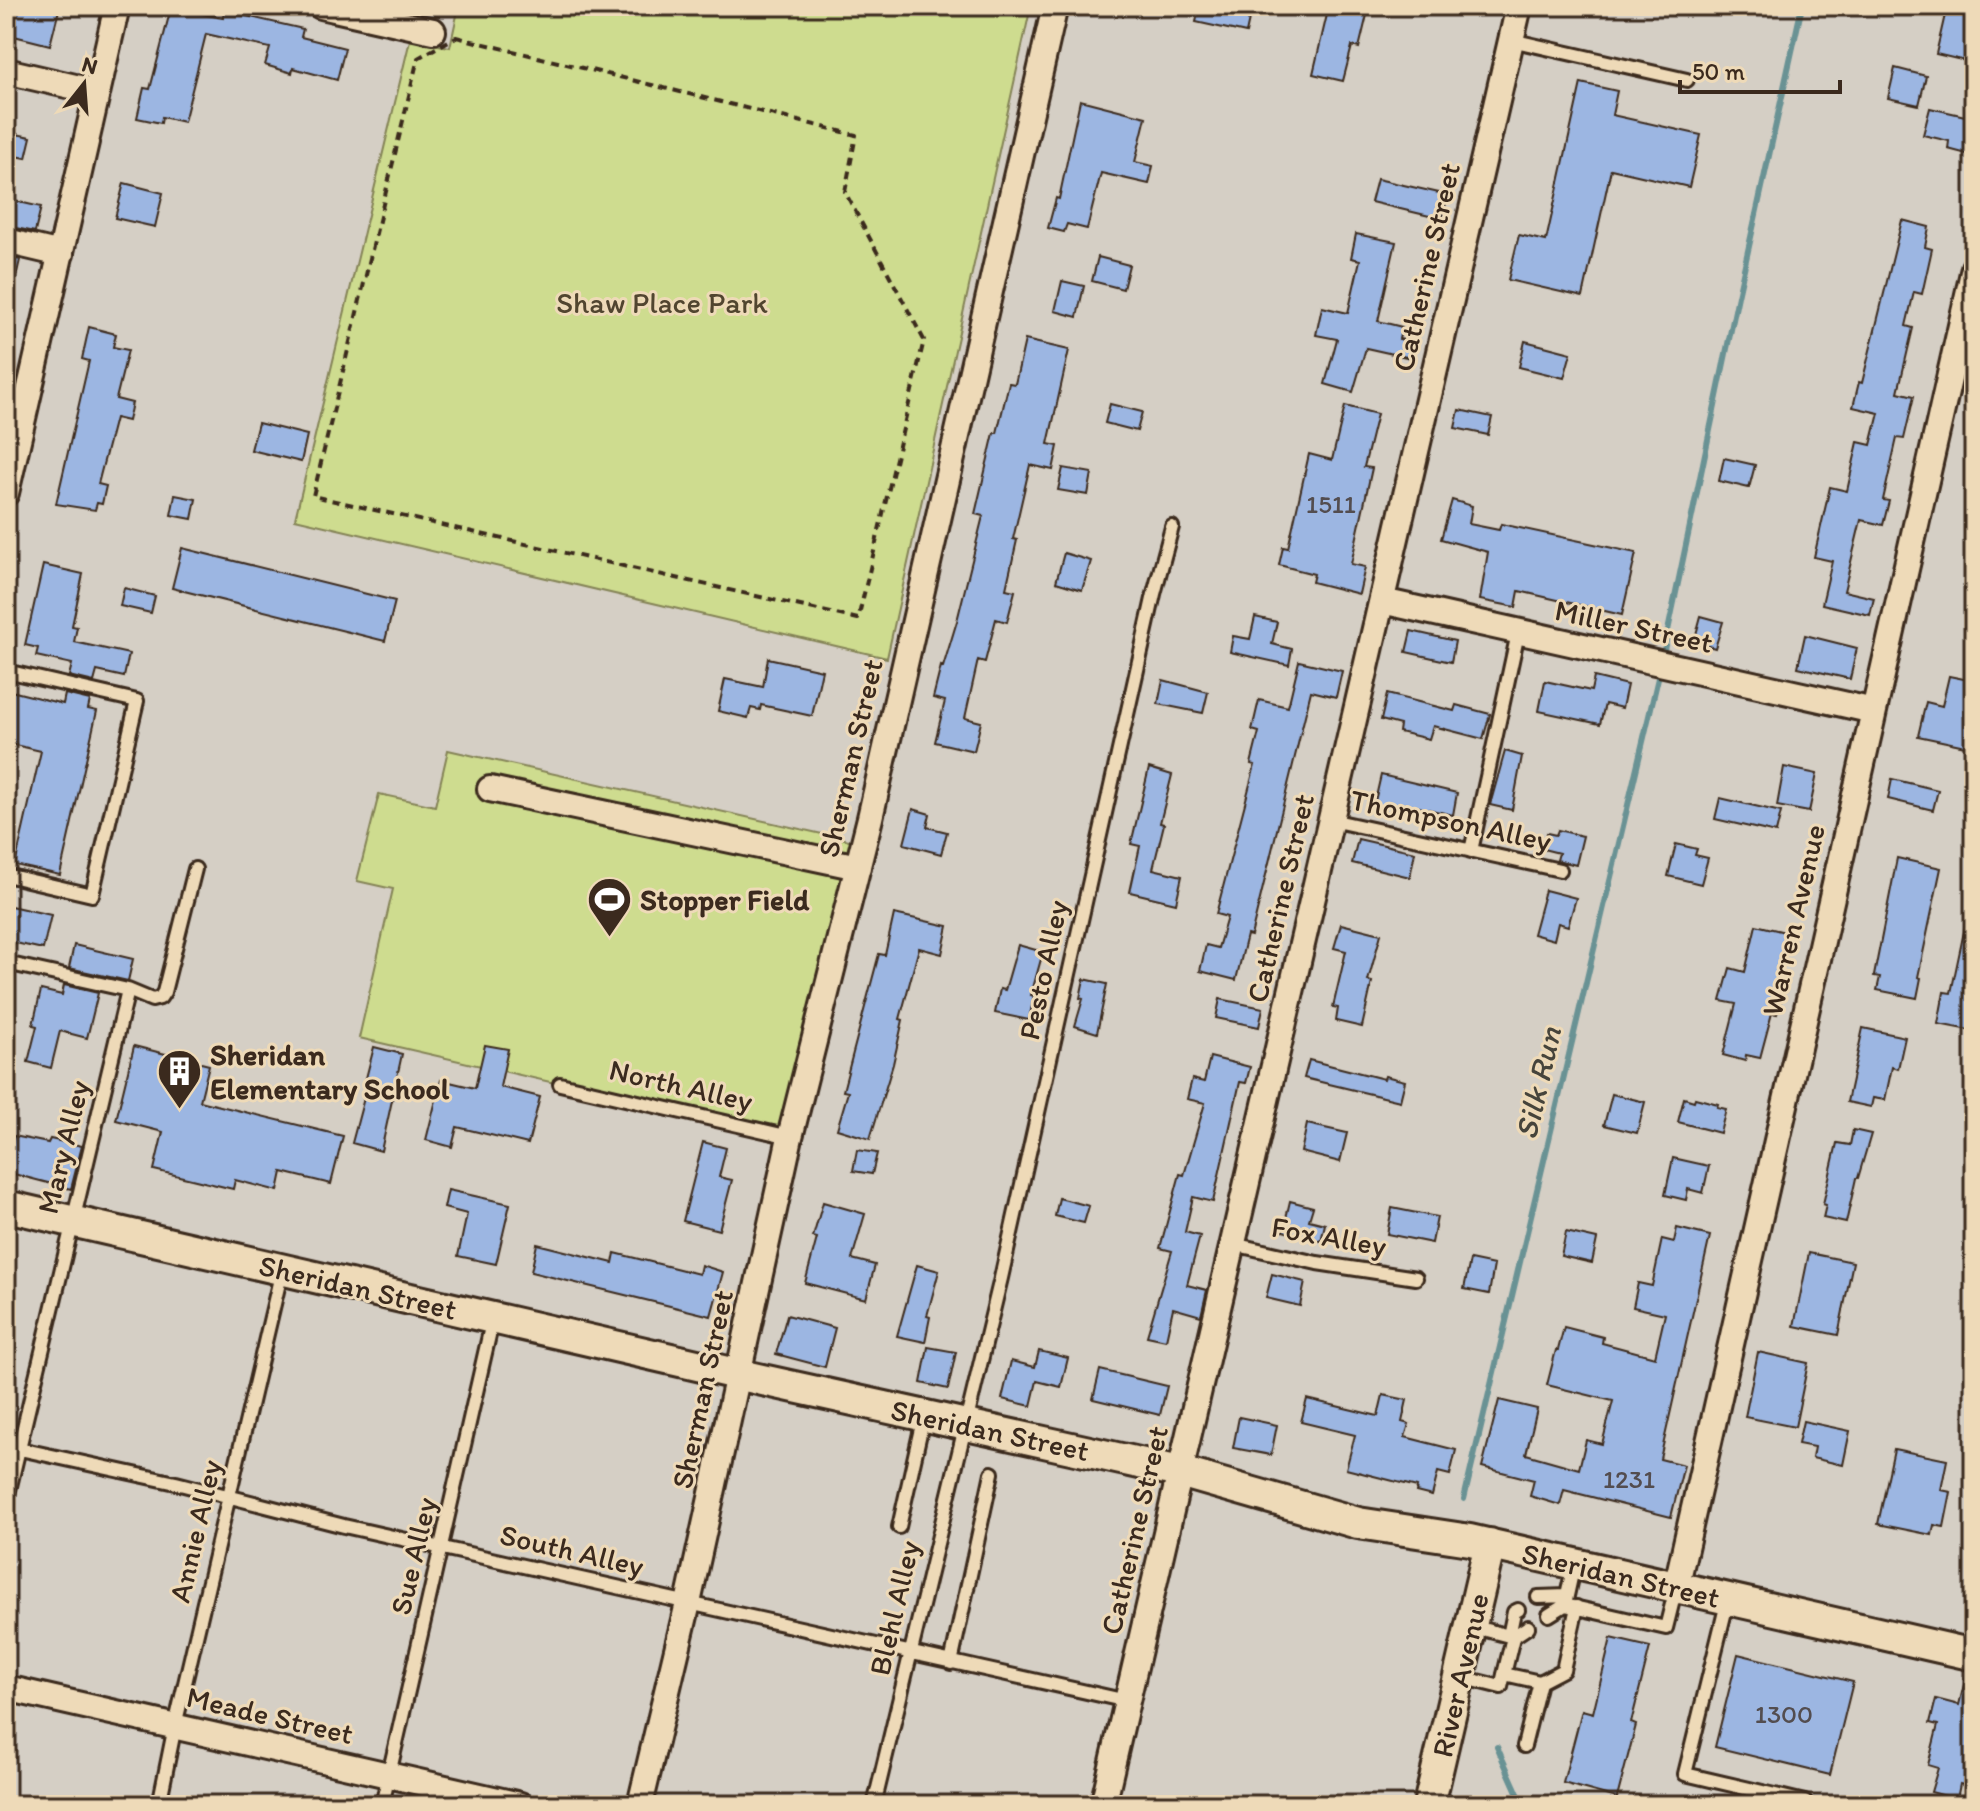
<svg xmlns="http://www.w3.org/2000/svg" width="1980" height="1811" font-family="Itim,sans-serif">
  <rect width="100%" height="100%" fill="#d5cfc5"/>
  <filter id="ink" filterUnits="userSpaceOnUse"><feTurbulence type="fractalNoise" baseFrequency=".0125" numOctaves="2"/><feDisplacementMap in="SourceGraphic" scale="16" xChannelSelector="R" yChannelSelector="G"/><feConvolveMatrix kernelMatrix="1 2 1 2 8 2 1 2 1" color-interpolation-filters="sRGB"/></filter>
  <g filter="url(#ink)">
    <path fill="#cedc8f" stroke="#848356" stroke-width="2" d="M 459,6 L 1031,6 L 887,658 L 295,519 L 410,40 L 450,47 Z
      M 448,750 L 858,842 L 790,1137 L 359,1038 L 393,889 L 357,881 L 379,794 L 435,806 Z"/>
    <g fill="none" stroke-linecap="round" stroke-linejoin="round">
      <path stroke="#699294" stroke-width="6" d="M 1664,650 L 1738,296 L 1802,6
        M 1464,1499 L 1658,678
        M 1497,1747 L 1523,1805"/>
    </g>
    <path fill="#9cb6e2" stroke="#3b2a1e" stroke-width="2" d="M 13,6 L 60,6 L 50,45 L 6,34 Z
      M 1200,6 L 1252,6 L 1246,33 L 1196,22 Z
      M 1329,6 L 1367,15 L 1359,48 L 1352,46 L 1343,81 L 1313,74 Z
      M 1947,6 L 1974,6 L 1974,63 L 1936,54 Z
      M 171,8 L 223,18 L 224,11 L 303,29 L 301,37 L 345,48 L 337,80 L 293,68 L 292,73 L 265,65 L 270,48 L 206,34 L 184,122 L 162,117 L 161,123 L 137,118 L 144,88 L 150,89 Z
      M 1895,68 L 1926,76 L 1919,105 L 1888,98 Z
      M 1581,83 L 1617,91 L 1612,115 L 1701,135 L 1689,187 L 1611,169 L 1583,297 L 1508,280 L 1519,235 L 1546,241 Z
      M 1080,100 L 1146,117 L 1135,162 L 1153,166 L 1149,184 L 1101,173 L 1087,229 L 1067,224 L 1064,232 L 1048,228 L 1056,198 L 1059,199 Z
      M 1930,108 L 1974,118 L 1967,154 L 1948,149 L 1949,141 L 1923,135 Z
      M 6,132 L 31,137 L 26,158 L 6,154 Z
      M 1377,179 L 1448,195 L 1442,219 L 1371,202 Z
      M 124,183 L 163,193 L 155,227 L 115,218 Z
      M 6,199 L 41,207 L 35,232 L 6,226 Z
      M 1902,220 L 1929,227 L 1925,247 L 1932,249 L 1922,294 L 1914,292 L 1906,326 L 1913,328 L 1898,392 L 1914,396 L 1904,439 L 1897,438 L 1883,500 L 1889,501 L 1883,525 L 1861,520 L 1844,591 L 1874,598 L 1870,615 L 1822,604 L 1832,561 L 1814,557 L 1830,487 L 1847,491 L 1858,442 L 1871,445 L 1879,413 L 1853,407 L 1859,382 L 1862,383 Z
      M 1356,234 L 1396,242 L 1378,321 L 1402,327 L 1399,339 L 1414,342 L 1411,358 L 1366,348 L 1353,392 L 1325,384 L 1337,339 L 1316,335 L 1322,307 L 1348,313 L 1360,260 L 1351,258 Z
      M 6,256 L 20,260 L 13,290 L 6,289 Z
      M 1098,257 L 1129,265 L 1123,289 L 1092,281 Z
      M 1062,281 L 1084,286 L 1077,317 L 1055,311 Z
      M 89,327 L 116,334 L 113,347 L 128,350 L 116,399 L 132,403 L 128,421 L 115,418 L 98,484 L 106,486 L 102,504 L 97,503 L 95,510 L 56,504 L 89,361 L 82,359 Z
      M 1025,340 L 1069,350 L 1048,444 L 1058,446 L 1053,470 L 1030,465 L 1013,539 L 1017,540 L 1006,589 L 1015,591 L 1007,622 L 996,619 L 985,662 L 978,660 L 965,718 L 981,722 L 974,751 L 935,742 L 945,701 L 933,698 L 941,666 L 943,667 L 957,621 L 983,516 L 975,514 L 994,433 L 997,433 L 1009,383 L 1015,384 Z
      M 1525,341 L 1571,353 L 1564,378 L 1519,367 Z
      M 1110,404 L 1142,412 L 1137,431 L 1105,423 Z
      M 1345,406 L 1377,414 L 1364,467 L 1372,468 L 1351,564 L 1365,567 L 1359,594 L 1312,582 L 1314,574 L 1279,565 L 1283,547 L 1288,548 L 1309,454 L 1332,460 Z
      M 1459,410 L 1492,417 L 1488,435 L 1455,428 Z
      M 258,423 L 307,435 L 301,462 L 251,450 Z
      M 1724,458 L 1755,465 L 1749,488 L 1719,481 Z
      M 1063,468 L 1092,473 L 1088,495 L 1058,490 Z
      M 175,495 L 196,499 L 192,519 L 171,515 Z
      M 1452,500 L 1472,506 L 1469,524 L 1499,530 L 1501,524 L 1636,553 L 1622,615 L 1519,591 L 1516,607 L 1480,600 L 1488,552 L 1441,539 Z
      M 182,548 L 395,601 L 385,641 L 172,588 Z
      M 1064,553 L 1091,561 L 1082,590 L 1056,582 Z
      M 43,565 L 83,574 L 72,626 L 77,627 L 74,642 L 129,654 L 124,677 L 97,671 L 94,682 L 69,676 L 72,664 L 36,656 L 38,648 L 25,645 Z
      M 124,588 L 155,596 L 151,613 L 120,606 Z
      M 1701,616 L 1723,622 L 1715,648 L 1694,642 Z
      M 1255,617 L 1277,622 L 1272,644 L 1292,649 L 1289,665 L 1230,652 L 1233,636 L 1250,639 Z
      M 1411,631 L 1455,641 L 1451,662 L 1406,652 Z
      M 1805,635 L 1857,648 L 1850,679 L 1798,667 Z
      M 768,658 L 822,670 L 812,716 L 761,705 L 760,710 L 751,708 L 748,718 L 718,711 L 725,679 L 763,687 Z
      M 1299,661 L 1342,671 L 1336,697 L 1311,691 L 1251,936 L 1247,935 L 1236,980 L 1200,971 L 1206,945 L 1218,948 L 1227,917 L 1216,914 L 1255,765 L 1251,764 L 1259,732 L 1252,730 L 1259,700 L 1288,707 Z
      M 1949,676 L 1974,681 L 1974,729 L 1970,747 L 1918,736 L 1926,702 L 1942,706 Z
      M 1594,677 L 1627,685 L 1622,708 L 1605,704 L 1600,724 L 1539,711 L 1545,681 L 1591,691 Z
      M 1163,680 L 1208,692 L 1203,713 L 1158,704 Z
      M 11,691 L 63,704 L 65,694 L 90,700 L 88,709 L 97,711 L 60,875 L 15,865 L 41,751 L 6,743 L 6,712 Z
      M 1387,694 L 1454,711 L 1456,705 L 1490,714 L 1483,739 L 1433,726 L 1429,739 L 1399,732 L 1400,725 L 1381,720 Z
      M 1505,751 L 1522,756 L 1512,810 L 1490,805 Z
      M 1784,767 L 1817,774 L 1809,812 L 1777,806 Z
      M 1149,768 L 1172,775 L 1160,823 L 1164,824 L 1153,869 L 1182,876 L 1176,903 L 1130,892 L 1140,846 L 1131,844 Z
      M 1381,775 L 1457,793 L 1453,815 L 1405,804 L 1403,816 L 1373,810 Z
      M 1892,779 L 1938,790 L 1933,810 L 1888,799 Z
      M 1720,798 L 1781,812 L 1776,833 L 1715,819 Z
      M 913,809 L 930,814 L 927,827 L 947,832 L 941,854 L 904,844 Z
      M 1558,830 L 1583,836 L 1576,865 L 1557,860 L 1559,853 L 1543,849 L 1547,833 L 1556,835 Z
      M 1358,839 L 1415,852 L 1410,877 L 1352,863 Z
      M 1676,844 L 1697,849 L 1695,855 L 1708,858 L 1701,884 L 1668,876 Z
      M 1897,858 L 1941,868 L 1918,977 L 1921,978 L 1917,998 L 1877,990 L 1880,977 L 1874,976 Z
      M 1545,890 L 1576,898 L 1568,926 L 1558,923 L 1554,940 L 1533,934 Z
      M 6,905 L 51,915 L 43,949 L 6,941 Z
      M 894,914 L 948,926 L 942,954 L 919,948 L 900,1019 L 903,1020 L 893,1064 L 870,1139 L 837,1129 L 848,1092 L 843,1091 L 871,984 L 879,954 L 885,955 Z
      M 1966,922 L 1974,923 L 1974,1031 L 1938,1024 L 1944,992 L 1951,993 Z
      M 1341,924 L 1381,934 L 1368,981 L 1372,982 L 1362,1027 L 1336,1021 L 1338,1008 L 1333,1007 L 1346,951 L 1334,948 Z
      M 1756,925 L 1789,933 L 1778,980 L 1786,982 L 1777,1014 L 1772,1013 L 1760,1058 L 1746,1055 L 1745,1061 L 1723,1055 L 1736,1004 L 1721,1001 L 1730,968 L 1745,972 Z
      M 74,945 L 133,959 L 128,981 L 69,968 Z
      M 1018,945 L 1043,952 L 1031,995 L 1034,996 L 1029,1020 L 995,1013 L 1000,989 L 1005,990 Z
      M 1084,979 L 1107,984 L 1097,1033 L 1075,1026 L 1083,999 L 1080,998 Z
      M 64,985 L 98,993 L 87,1038 L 60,1031 L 51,1068 L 28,1062 L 37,1026 L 33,1025 L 41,990 L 62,995 Z
      M 1220,999 L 1263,1008 L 1259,1027 L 1216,1018 Z
      M 1863,1028 L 1905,1037 L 1898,1069 L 1892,1067 L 1885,1100 L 1873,1098 L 1871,1107 L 1847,1102 Z
      M 485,1045 L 508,1049 L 500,1087 L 540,1097 L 528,1144 L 457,1127 L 452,1147 L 426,1140 L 441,1080 L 475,1088 Z
      M 134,1046 L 209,1065 L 200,1101 L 343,1136 L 331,1184 L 282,1172 L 278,1191 L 235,1180 L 233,1189 L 154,1170 L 163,1132 L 116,1120 Z
      M 374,1047 L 402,1054 L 381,1151 L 352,1143 L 368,1083 L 365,1082 Z
      M 1210,1057 L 1250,1067 L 1246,1083 L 1240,1082 L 1213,1202 L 1193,1197 L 1185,1232 L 1200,1236 L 1187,1285 L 1207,1290 L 1201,1316 L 1173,1308 L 1166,1340 L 1147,1336 L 1172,1251 L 1160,1248 L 1180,1174 L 1184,1175 L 1205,1103 L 1187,1099 L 1192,1079 L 1204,1082 Z
      M 1309,1060 L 1384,1079 L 1385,1076 L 1405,1081 L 1400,1101 L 1304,1078 Z
      M 1612,1094 L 1645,1102 L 1637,1133 L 1604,1125 Z
      M 1684,1098 L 1694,1101 L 1695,1098 L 1718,1104 L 1717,1107 L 1726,1109 L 1720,1133 L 1678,1122 Z
      M 1307,1124 L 1347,1133 L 1340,1162 L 1301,1152 Z
      M 1853,1130 L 1871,1134 L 1858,1178 L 1856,1178 L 1846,1223 L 1823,1218 L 1826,1205 L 1823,1204 L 1837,1143 L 1850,1145 Z
      M 14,1136 L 48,1143 L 50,1139 L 82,1146 L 71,1189 L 6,1172 Z
      M 703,1142 L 726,1148 L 719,1177 L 732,1180 L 719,1230 L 683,1221 Z
      M 857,1150 L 877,1153 L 872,1174 L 853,1171 Z
      M 1673,1158 L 1709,1166 L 1703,1193 L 1688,1189 L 1686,1200 L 1665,1195 Z
      M 448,1190 L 510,1204 L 496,1264 L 458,1256 L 467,1214 L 444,1208 Z
      M 1059,1198 L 1089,1206 L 1084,1223 L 1055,1216 Z
      M 1290,1201 L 1313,1207 L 1309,1220 L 1325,1224 L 1321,1241 L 1283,1231 Z
      M 823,1202 L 865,1214 L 852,1259 L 875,1265 L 866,1299 L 805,1283 L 817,1238 L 813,1237 Z
      M 1392,1208 L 1437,1217 L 1432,1243 L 1387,1234 Z
      M 1677,1228 L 1710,1236 L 1660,1459 L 1684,1465 L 1671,1517 L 1564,1490 L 1560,1505 L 1530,1496 L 1534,1480 L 1482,1467 L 1499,1400 L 1537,1409 L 1526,1454 L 1579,1469 L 1586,1440 L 1602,1444 L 1613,1401 L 1547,1385 L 1556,1350 L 1558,1350 L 1564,1327 L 1603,1337 L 1602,1343 L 1655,1357 L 1665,1314 L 1633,1307 L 1638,1283 L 1652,1286 L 1662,1239 L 1674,1242 Z
      M 1566,1232 L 1597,1239 L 1592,1263 L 1561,1256 Z
      M 537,1244 L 613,1263 L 615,1253 L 699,1274 L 701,1265 L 723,1272 L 711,1316 L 531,1272 Z
      M 1809,1253 L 1853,1262 L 1838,1335 L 1794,1326 Z
      M 1470,1260 L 1494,1265 L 1489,1294 L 1464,1289 Z
      M 917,1265 L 939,1271 L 927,1316 L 930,1317 L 925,1342 L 897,1336 Z
      M 1272,1274 L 1305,1282 L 1300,1306 L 1266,1298 Z
      M 787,1315 L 835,1328 L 825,1367 L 776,1354 Z
      M 928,1347 L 956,1352 L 948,1389 L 921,1383 Z
      M 1039,1351 L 1068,1358 L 1061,1387 L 1037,1381 L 1031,1406 L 1002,1399 L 1011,1361 L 1035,1367 Z
      M 1758,1352 L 1808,1363 L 1795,1427 L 1745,1417 Z
      M 1100,1370 L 1167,1386 L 1160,1415 L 1093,1399 Z
      M 1383,1395 L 1407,1400 L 1402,1422 L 1409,1424 L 1405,1437 L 1456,1450 L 1450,1475 L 1438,1472 L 1432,1496 L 1416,1492 L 1417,1487 L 1346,1469 L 1355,1435 L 1301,1422 L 1307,1399 L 1378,1416 Z
      M 1239,1417 L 1277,1425 L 1271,1455 L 1233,1448 Z
      M 1803,1421 L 1850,1431 L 1843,1465 L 1812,1458 L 1814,1447 L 1798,1444 Z
      M 1894,1449 L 1947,1460 L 1941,1490 L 1951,1492 L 1944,1527 L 1934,1525 L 1932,1535 L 1878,1524 Z
      M 1611,1638 L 1650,1647 L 1631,1723 L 1636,1725 L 1617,1798 L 1563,1783 L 1582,1710 L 1593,1713 Z
      M 1738,1654 L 1853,1682 L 1830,1775 L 1715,1747 Z
      M 1967,1672 L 1974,1672 L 1974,1773 L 1970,1787 L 1960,1784 L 1957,1799 L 1931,1792 L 1938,1768 L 1928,1765 L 1938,1725 L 1930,1723 L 1936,1699 L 1959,1705 Z"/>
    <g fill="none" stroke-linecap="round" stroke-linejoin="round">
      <defs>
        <path id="service" d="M 1511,40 L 1687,80
          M 6,671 L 137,701 L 92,895 L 6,875
          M 1331,820 L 1560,870
          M 1471,851 L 1518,633
          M 6,963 L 128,990 L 152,1000 L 160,998 L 164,992 L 195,869
          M 560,1084 L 790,1137
          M 1233,1244 L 1317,1263 L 1416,1278
          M 6,1446 L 176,1483 L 344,1526 L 1127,1701
          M 6,1503 L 128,990
          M 899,1527 L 924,1415
          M 1574,1564 L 1565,1605 L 1666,1628 L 1676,1588
          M 1538,1597 L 1567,1596
          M 1728,1599 L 1685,1774 L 1805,1802
          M 1549,1615 L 1565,1605
          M 1509,1636 L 1514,1612 L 1518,1610
          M 1513,1637 L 1528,1627
          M 951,1663 L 992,1473
          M 1504,1674 L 1540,1682
          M 1461,1677 L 1501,1687 L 1513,1637 L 1471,1626
          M 1524,1746 L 1540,1682 L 1563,1670 L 1577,1607
          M 159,1805 L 175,1726 L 282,1270
          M 382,1805 L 493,1318
          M 874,1805 L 1001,1278 L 1154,594 L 1172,527"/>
        <path id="minor" d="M 321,6 L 433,31
          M 6,71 L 97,92
          M 6,241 L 61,254
          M 6,493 L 117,6
          M 1382,601 L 1874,711
          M 490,789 L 858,867
          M 1676,1588 L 1974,268
          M 6,1688 L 520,1805
          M 640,1805 L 688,1603 L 790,1137 L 870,818 L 1055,6
          M 1103,1805 L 1519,6"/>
        <path id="tertiary" d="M 6,1206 L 758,1379 L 1180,1472 L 1358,1523 L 1470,1540 L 1974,1655
          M 1429,1805 L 1490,1544"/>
      </defs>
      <use href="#service" stroke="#3b2a1e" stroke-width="18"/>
      <use href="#minor" stroke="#3b2a1e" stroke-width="30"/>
      <use href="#tertiary" stroke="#3b2a1e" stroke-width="36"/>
      <path stroke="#3b2a1e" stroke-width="4" stroke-dasharray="8 6" stroke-linecap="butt" d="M 456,37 L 856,135 L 845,192 L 924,340 L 858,619 L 313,496 L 418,58 Z"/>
      <use href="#service" stroke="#eedab8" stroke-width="12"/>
      <use href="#minor" stroke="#eedab8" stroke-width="24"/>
      <use href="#tertiary" stroke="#eedab8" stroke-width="30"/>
    </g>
  </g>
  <defs>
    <symbol id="stadium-pin" viewBox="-11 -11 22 30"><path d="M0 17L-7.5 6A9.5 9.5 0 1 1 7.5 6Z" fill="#3b2a1e" stroke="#eedab8"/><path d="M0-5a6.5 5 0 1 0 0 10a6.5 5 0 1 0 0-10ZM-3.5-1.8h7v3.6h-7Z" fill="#fff"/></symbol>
    <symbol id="building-pin" viewBox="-11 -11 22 30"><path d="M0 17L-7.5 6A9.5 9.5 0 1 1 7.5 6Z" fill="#3b2a1e" stroke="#eedab8"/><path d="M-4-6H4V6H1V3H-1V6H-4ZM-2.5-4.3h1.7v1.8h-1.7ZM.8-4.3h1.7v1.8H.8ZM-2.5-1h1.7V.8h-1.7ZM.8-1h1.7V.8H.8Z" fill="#fff"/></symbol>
  </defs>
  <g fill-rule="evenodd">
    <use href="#stadium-pin" x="584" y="874" width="51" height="69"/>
    <use href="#building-pin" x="154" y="1046" width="51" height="69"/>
  </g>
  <g text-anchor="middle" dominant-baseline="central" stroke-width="6" stroke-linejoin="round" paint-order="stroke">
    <g font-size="26" fill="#534d4f">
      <text x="1331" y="504">1511</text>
      <text x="1629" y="1479">1231</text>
      <text x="1784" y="1714">1300</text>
    </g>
    <g font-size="30" fill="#3b2a1e" stroke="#eedab8">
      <text transform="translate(1426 267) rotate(-77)">Catherine Street</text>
      <text transform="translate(1634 626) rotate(12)">Miller Street</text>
      <text transform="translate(850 758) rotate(-77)">Sherman Street</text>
      <text transform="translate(1451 820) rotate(12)">Thompson Alley</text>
      <text transform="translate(1280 898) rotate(-77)">Catherine Street</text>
      <text transform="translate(1793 920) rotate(-77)">Warren Avenue</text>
      <text transform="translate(1043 970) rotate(-78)">Pesto Alley</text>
      <text transform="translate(681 1085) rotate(13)">North Alley</text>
      <text transform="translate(63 1147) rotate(-76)">Mary Alley</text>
      <text transform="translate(1329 1236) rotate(10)">Fox Alley</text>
      <text transform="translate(358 1287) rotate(13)">Sheridan Street</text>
      <text transform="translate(702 1389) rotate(-78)">Sherman Street</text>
      <text transform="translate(990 1430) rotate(12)">Sheridan Street</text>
      <text transform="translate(1134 1530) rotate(-77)">Catherine Street</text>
      <text transform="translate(195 1531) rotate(-77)">Annie Alley</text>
      <text transform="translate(572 1550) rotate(13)">South Alley</text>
      <text transform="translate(413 1556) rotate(-77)">Sue Alley</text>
      <text transform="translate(1621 1575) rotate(13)">Sheridan Street</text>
      <text transform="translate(894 1608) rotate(-77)">Blehl Alley</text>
      <text transform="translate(1460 1675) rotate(-77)">River Avenue</text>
      <text transform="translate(270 1715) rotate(13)">Meade Street</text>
    </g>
    <g font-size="30" fill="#51452f" stroke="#eedab8">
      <text x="662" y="302">Shaw Place Park</text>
    </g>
    <g font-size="30" font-weight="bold" fill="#3b2a1e" stroke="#eedab8" text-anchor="start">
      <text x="640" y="899">Stopper Field</text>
      <text x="210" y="1054">Sheridan<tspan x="210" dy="34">Elementary School</tspan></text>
    </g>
    <g font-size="32" font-style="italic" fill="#46443b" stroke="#eedab8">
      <text transform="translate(1538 1083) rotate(-77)">Silk Run</text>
    </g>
  </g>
  <rect width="1980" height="1811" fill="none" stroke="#eedab8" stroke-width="32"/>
  <rect x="16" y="16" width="1948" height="1779" fill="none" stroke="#3b2a1e" stroke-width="3" filter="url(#ink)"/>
  <g transform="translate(84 84) rotate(17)" stroke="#eedab8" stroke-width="6" paint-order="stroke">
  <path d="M0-6L14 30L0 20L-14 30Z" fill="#3b2a1e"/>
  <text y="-12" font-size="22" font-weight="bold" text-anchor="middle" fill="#3b2a1e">N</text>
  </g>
  <path d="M1680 80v12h160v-12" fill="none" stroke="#3b2a1e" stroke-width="4"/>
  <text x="1692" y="80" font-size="24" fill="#3b2a1e" stroke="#eedab8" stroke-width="6" paint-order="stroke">50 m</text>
</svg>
